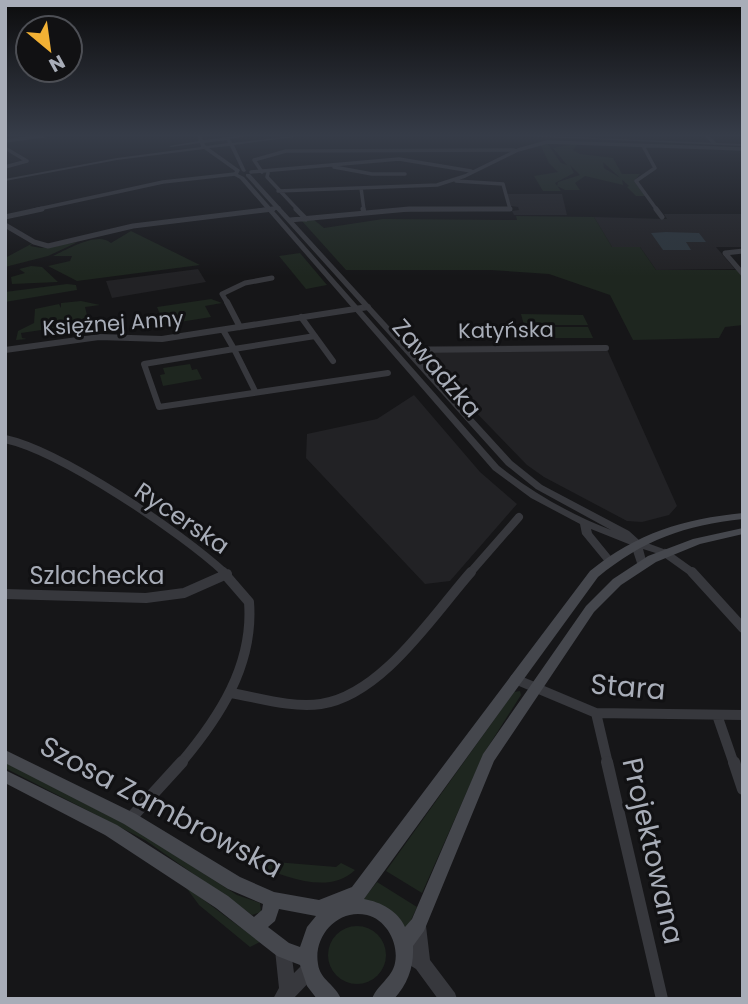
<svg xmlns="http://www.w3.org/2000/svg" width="748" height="1004" font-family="Poppins,sans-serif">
  <rect width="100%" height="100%" fill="#161618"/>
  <path fill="#222225" d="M 507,194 L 562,194 L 567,215 L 514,215 L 512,211 L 519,210 L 518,207 L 511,206 Z
    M 664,214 L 743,214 L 743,247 L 716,247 L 735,269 L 656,270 L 640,247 L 612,247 L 594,217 L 667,219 Z
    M 198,269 L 206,282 L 112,298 L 106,281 Z
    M 605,345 L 677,506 L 669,515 L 642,522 L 627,521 L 544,477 L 527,465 L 465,401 L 423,356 L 419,346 Z
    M 414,395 L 480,472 L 517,504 L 450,581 L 425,584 L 306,458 L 307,434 L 377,419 Z"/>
  <path fill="#1e261f" d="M 547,143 L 561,163 L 567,165 L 553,148 L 579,143 L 573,150 L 580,154 L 613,158 L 622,174 L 640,174 L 634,181 L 645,196 L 636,196 L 627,187 L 629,186 L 603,162 L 604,168 L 622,179 L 623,185 L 585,176 L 575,183 L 580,190 L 565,190 L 557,186 L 558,182 L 580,175 L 570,165 L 574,173 L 555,183 L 561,191 L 543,191 L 534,176 L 558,172 L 549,163 L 540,144 Z
    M 516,216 L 594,217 L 612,247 L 640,247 L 656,270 L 737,270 L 743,277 L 743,325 L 725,327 L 719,338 L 633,340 L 610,295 L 549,274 L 491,270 L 346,270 L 302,221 L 313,219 L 324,228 L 383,219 L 517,220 Z
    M 131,231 L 200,265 L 77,281 L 48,266 L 70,261 L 72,256 L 53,256 C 68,249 98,231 111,243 Z
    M 78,242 L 48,256 L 5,267 L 5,258 L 33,243 L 30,246 L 41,248 Z
    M 300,253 L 327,285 L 306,289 L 279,256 Z
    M 31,266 L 42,267 L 58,282 L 12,284 L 11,277 L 25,273 L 19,269 Z
    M 67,284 L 76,285 L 77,290 L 5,302 L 5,292 Z
    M 211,299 L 222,303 L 205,306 L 211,317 L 161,325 L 162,330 L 156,327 L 162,319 L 157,307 Z
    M 81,301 L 100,305 L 85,307 L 89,323 L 21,333 L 22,338 L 27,339 L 16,340 L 18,331 L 34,323 L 35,309 L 59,304 L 61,308 L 61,303 Z
    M 521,314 L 583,315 L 588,325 L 524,325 Z
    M 537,327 L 588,327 L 593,338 L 540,338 Z
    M 190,364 L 192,370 L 197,369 L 202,379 L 163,386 L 160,375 L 165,374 L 163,368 Z
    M 520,691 L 521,695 L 484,753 L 422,893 L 386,871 L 514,692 Z
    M 5,762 L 131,827 L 237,895 L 260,903 L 261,912 L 252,915 L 145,840 L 5,768 Z
    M 250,860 L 336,867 L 341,863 L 355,870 C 326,898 278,872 245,862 Z
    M 377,882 L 417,907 L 406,931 L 361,902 Z
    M 185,886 L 260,942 L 250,947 L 199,905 Z
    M328 955a29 29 0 1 1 58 0a29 29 0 1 1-58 0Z"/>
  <path fill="#2c353c" d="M 666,232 L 699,233 L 706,242 L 686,242 L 691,250 L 663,250 L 651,233 Z"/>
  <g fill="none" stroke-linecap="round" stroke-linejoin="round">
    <path stroke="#37383d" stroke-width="3.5" d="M 707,136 L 714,143
      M 5,141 L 43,136
      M 643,146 L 655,168 L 636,181 L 657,210
      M 5,148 L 27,161
      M 5,167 L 27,161
      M 334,167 L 372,174 L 405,174
      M 251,172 L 399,159 L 471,171
      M 262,172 L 254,160 L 286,151 L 514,150
      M 268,173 L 267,177 L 298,210
      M 361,188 L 364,210
      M 278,191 L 437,185 L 465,176 L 518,150 L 547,142 L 743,149
      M 34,210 L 163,182 L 235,174
      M 259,210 L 279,208
      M 393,210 L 510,209 L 503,184 L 456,181"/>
    <path stroke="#37383d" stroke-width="5" d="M 296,209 L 306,219
      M 363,209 L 364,213
      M 656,209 L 662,217
      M 5,217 L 42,209
      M 290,220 L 409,209 L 510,209
      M 5,225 L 34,242 L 48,246 L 133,226 L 273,209
      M 743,251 L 725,253 L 743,274
      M 228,304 L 222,294 L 245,283 L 272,278"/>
    <path stroke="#37383d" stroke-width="6" d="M 227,302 L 240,327
      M 301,317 L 333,361
      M 223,330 L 234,349 L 315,336
      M 5,350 L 99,337 L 162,339 L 368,307
      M 407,350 L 606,348
      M 255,391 L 234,349 L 144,364 L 159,407 L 388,373"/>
    <path stroke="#37383d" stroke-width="8" d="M 5,439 C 61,451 182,533 225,573
      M 665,553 L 693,573
      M 470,573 L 519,517"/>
    <path stroke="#37383d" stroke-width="10" d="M 692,572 L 743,628
      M 5,594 L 146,598 L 184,593 L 227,574
      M 515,679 L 596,713 L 743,715
      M 231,693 C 260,698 291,708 321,704 C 382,695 433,615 471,572
      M 596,713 L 608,764
      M 717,715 L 734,764
      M 180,764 C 219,718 254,665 249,602 L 223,572"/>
    <path stroke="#37383d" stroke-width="12" d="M 607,762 L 662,999
      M 734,762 L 743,789
      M 130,819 L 182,762"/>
    <path fill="#37383d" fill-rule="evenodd" d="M 197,136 L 201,136 L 203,140 L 238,136 L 246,136 L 230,139 L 232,143 L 295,136 L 293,137 L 234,145 L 246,171 L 244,172 L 242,171 L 230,146 L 209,148 L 240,170 L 238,174 L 244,177 L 499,466 C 533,493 570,514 611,530 L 536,489 L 506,465 L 246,176 L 246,174 L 250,174 L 512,461 L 542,485 L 629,531 L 639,540 L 669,551 L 670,553 L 669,555 L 665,556 L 643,549 L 647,564 L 646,566 L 638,566 L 631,545 L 591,529 L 592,533 L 614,560 L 613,562 L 605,562 L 582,534 L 580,524 L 531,498 L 493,470 L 240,179 L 233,175 L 235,171 L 204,149 L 117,160 L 5,181 L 5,179 L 117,158 L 201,147 L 200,143 L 171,147 L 169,146 L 199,141 ZM 227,140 L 228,143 L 206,146 L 204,143 Z
      M 524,136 L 545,136 L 743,144 L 743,146 Z
      M 418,918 L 424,921 L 426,926 L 430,960 L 455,993 L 457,999 L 438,999 L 416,969 L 400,959 L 398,953 L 400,947 L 406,945 L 412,947 L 410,926 L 412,921 Z
      M 283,942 L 289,944 L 291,950 L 294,973 L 303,964 L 309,962 L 315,964 L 317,970 L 315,976 L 293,999 L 273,999 L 279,988 L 275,950 L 277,944 Z"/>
    <path fill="#45474d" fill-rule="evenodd" d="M 743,513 L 743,519 C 685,525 643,540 598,577 L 364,899 C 381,902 398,911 405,927 L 412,919 L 483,754 L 586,606 L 613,579 L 648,556 L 693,539 L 743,528 L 743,534 L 700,544 L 656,562 L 621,585 L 594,612 L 494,761 L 424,931 L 413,946 C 414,967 408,983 394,999 L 372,999 C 377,985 392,978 395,963 C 399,944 387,920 367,915 C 338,908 313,936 318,964 C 320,980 336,985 341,999 L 317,999 L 307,986 L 300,965 L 277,956 L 216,908 L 105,835 L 5,783 L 5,770 L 117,825 L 228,896 L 254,917 L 262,910 L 263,904 L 228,889 L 124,824 L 5,763 L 5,750 L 136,814 L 240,877 L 274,892 L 319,900 L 352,887 L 590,571 C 637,533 683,519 743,513 ZM 279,909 L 316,916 L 307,927 L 300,947 L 289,943 L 268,927 L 275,921 Z"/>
  </g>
  <linearGradient id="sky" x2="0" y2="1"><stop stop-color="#0c0c0d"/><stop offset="0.49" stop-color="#363c48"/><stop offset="1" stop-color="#363c48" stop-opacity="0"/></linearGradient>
  <rect width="748" height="276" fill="url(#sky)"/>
  <g text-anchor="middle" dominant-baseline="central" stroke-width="6" stroke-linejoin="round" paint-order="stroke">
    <g font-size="21" fill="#a8adb8" stroke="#111113">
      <text transform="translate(113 323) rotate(-4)">Księżnej Anny</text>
      <text transform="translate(506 330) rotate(-1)">Katyńska</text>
    </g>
    <g font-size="24" fill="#a8adb8" stroke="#111113">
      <text transform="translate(437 368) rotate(49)">Zawadzka</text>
      <text transform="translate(182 518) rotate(34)">Rycerska</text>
      <text x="97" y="575">Szlachecka</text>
    </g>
    <g font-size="28" fill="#a8adb8" stroke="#111113">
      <text transform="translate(628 687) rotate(5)">Stara</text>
      <text transform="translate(161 807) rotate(28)">Szosa Zambrowska</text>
      <text transform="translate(653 851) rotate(77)">Projektowana</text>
    </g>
  </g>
  <rect width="748" height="1004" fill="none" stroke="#a8adb8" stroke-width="14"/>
  <g transform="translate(49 49) rotate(151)"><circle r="33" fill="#111113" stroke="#4d4f55" stroke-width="2"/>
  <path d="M0-5L12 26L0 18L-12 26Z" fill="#f2b134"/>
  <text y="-10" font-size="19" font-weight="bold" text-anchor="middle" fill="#a8adb8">N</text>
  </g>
</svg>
